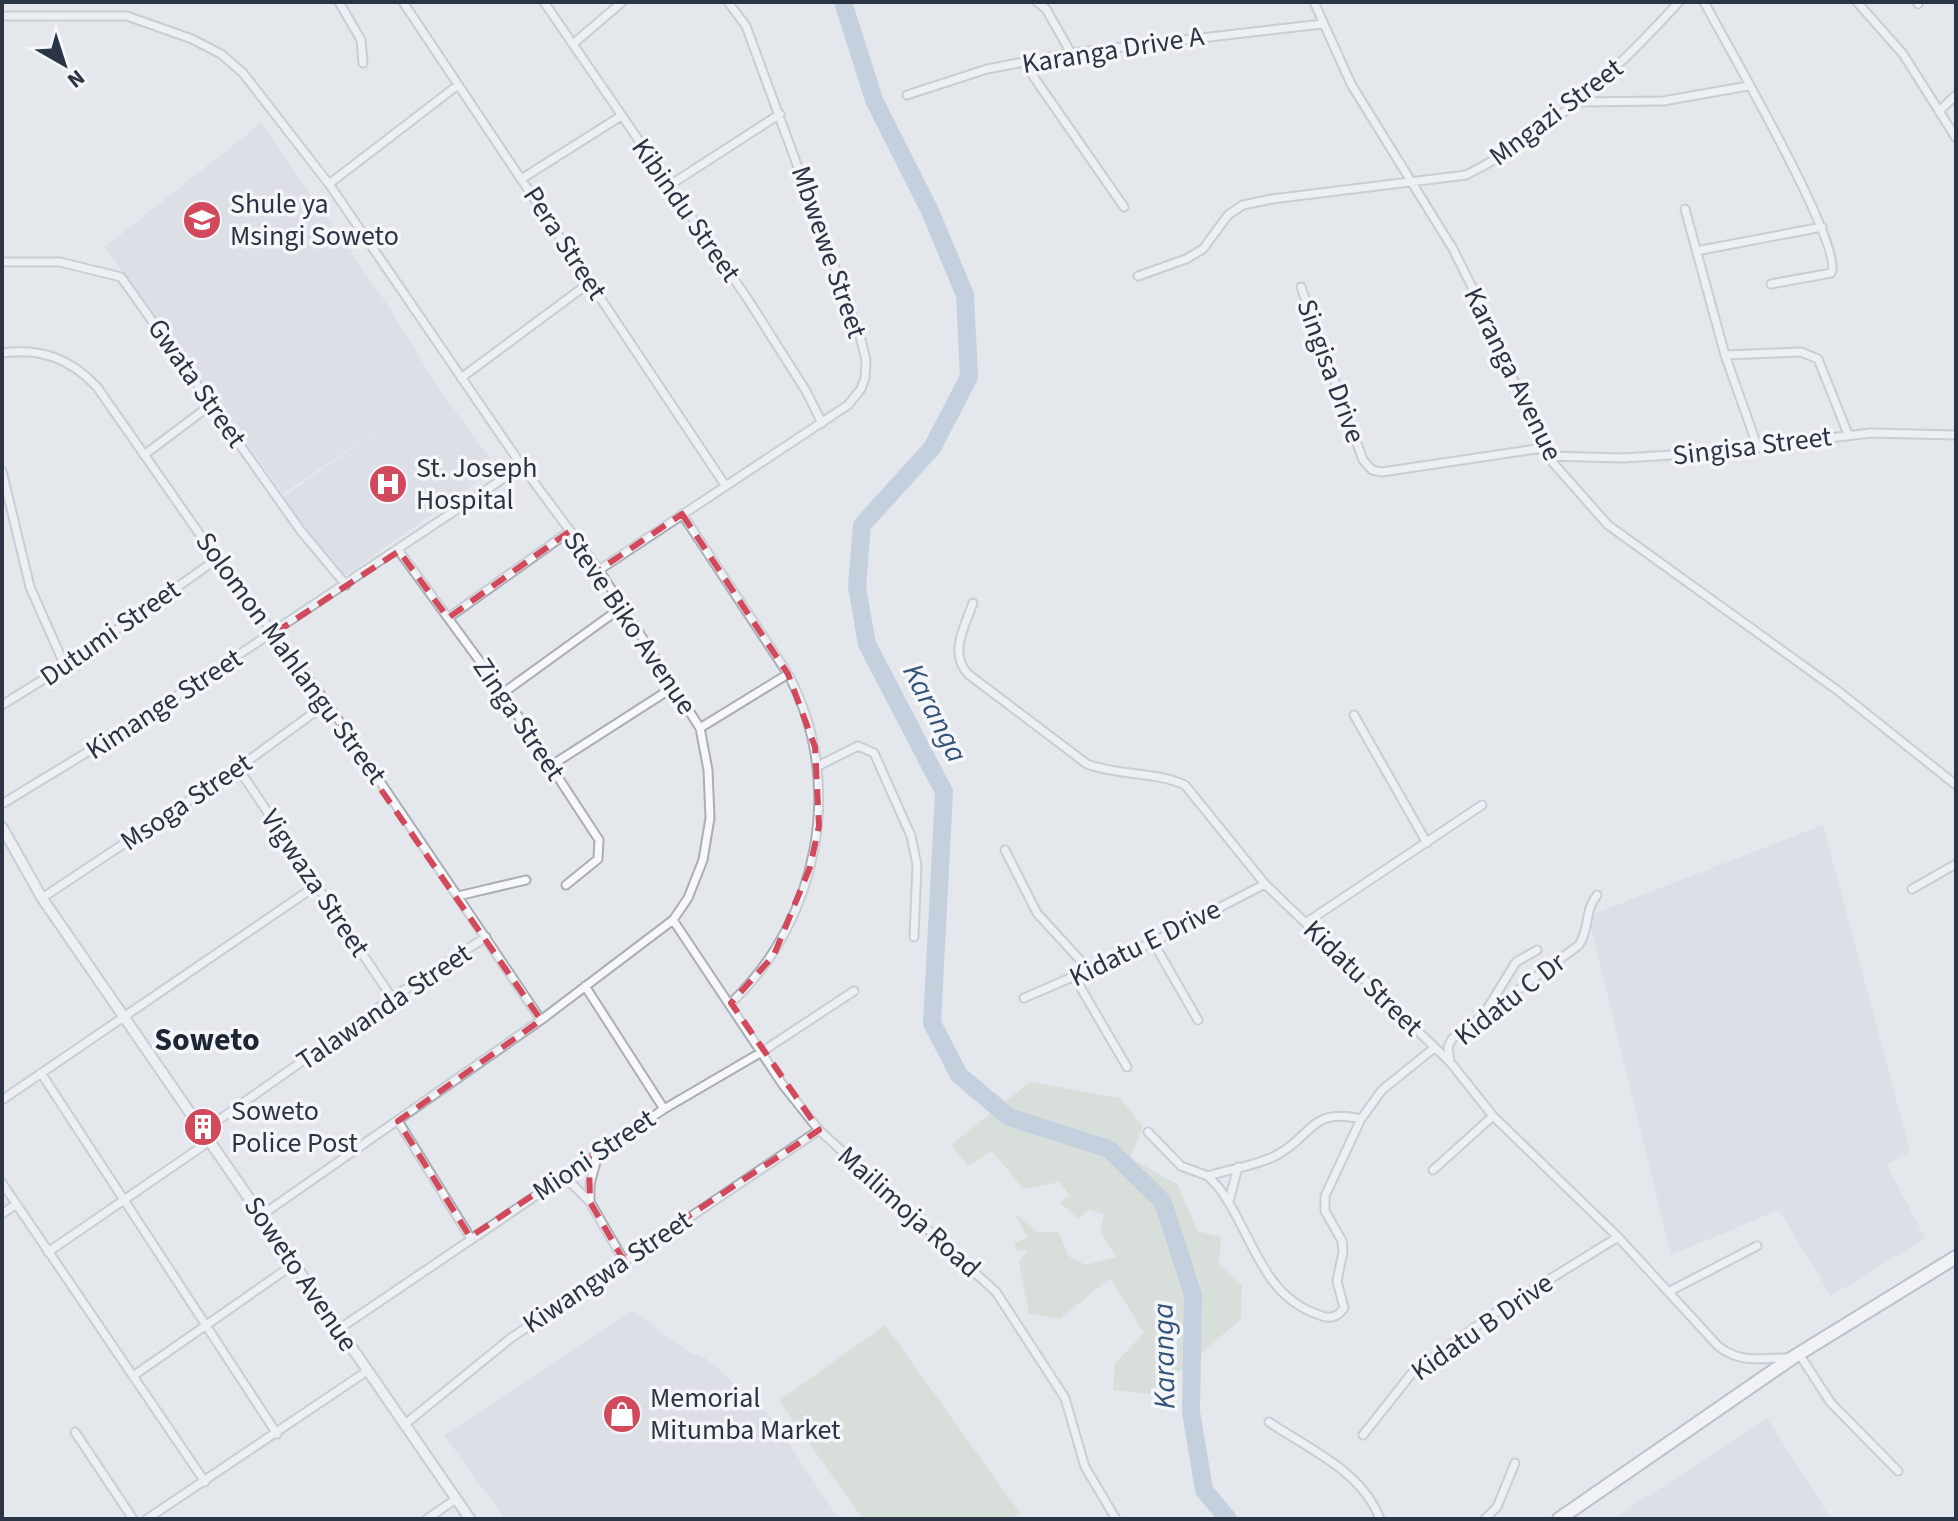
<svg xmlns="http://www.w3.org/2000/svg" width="1958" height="1521" font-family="'Source Sans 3',sans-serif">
  <rect width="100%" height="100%" fill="#e4e7ec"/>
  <path fill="#d2d6de" d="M 261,123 L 389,307 L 439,389 L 497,468 L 339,580 L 318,559 L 278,501 L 399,415 L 283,494 L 105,247 Z
    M 1823,825 L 1910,1151 L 1887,1165 L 1925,1238 L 1831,1296 L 1779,1210 L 1671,1255 L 1588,916 Z
    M 633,1311 L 687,1351 L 707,1359 L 771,1417 L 839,1519 L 505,1519 L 444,1435 Z
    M 1767,1418 L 1831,1519 L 1613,1519 Z"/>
  <path fill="#c9d6c5" d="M 1030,1082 L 1120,1098 L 1143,1126 L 1130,1158 L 1177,1184 L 1198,1231 L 1221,1237 L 1219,1264 L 1242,1286 L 1241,1319 L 1153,1394 L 1113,1390 L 1115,1363 L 1144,1333 L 1110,1278 L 1060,1319 L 1029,1314 L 1019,1261 L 1028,1251 L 1015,1250 L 1015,1243 L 1027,1237 L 1014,1212 L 1038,1232 L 1059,1232 L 1068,1256 L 1086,1265 L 1116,1257 L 1100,1231 L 1104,1215 L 1090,1209 L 1078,1218 L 1060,1203 L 1069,1195 L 1060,1182 L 1023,1189 L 992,1151 L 968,1166 L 951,1145 Z
    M 885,1325 L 1020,1513 L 1012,1519 L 863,1519 L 779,1401 Z"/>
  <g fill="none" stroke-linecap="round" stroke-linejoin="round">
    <path stroke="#9fb4cc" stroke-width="18" d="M 843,2 L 874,100 L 930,211 L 965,295 L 969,377 L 932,448 L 862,525 L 857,587 L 867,644 L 944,792 L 932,1023 L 959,1075 L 1009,1117 L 1109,1149 L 1163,1202 L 1193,1295 L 1191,1412 L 1204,1490 L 1228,1519"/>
    <defs>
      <path id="minor" d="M 339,2 L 361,40 L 363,63
        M 403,2 L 725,485
        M 544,2 L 747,298 L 806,391 L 822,423
        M 1037,2 L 1046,9 L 1071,53
        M 1314,2 L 1351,84 L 1453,249 L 1476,295 L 1547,456 L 1608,525 L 1837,690 L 1956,785
        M 1704,2 C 1723,38 1846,249 1831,273 L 1771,284
        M 1857,2 L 1903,54 L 1956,138
        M 1917,2 L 1918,4
        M 2,16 L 127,16 L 192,39 L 221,54 L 243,73 L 329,184 L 522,466 L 599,570 L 700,728 L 708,770 L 710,818 L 703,860 L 688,898 L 673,920 L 541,1020 L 262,1215
        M 573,44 L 622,2
        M 1024,63 L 1124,207
        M 907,95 L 987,69 L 1071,53 L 1322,24
        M 1577,102 L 1663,101 L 1748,86
        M 1939,111 L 1956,95
        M 523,178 L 621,116
        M 329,184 L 458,85
        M 670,185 L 780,114
        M 1685,209 L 1725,355 L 1758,448
        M 1696,251 L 1822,227
        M 2,262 L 60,262 L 121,277 L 301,531 L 346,585
        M 1138,276 L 1186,259 L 1203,249 L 1228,215 L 1243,205 L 1272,199 L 1466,175 C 1551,132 1615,72 1679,2
        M 1301,287 L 1363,460 L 1372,470 L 1382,472 L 1543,448
        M 2,353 C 41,348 70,358 97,387 L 217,559 L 327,703 L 541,1020
        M 1725,355 L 1801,352 L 1818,359 L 1848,434
        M 461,378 L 589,283
        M 144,455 L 212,404
        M 1547,456 L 1623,458 L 1704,453 L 1871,433 L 1956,435
        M 2,471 L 30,587 L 65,666
        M 682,514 L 788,674 C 846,782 819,920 731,1003
        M 399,551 L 503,693 L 599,840 L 598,859 L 566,885
        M 599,570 L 848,405 L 861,389 L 865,378 L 866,360 L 860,336 L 746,26 L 728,2
        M 973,603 C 964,628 949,653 968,674 L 1087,764 C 1119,776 1153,771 1185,785 L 1265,884 L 1450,1062 L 1493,1116 L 1618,1237 L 1718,1346 C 1742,1365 1762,1357 1790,1358
        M 448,618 L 570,531
        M 503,693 L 622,607
        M 2,705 L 65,666 L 217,559
        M 1354,715 L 1427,843
        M 700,728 L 788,674
        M 552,765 L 672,688
        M 818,766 L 858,746 L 874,753 L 911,836 L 917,865 L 914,937
        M 238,768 L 392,998
        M 2,804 L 145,717 L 522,466
        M 1005,850 L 1037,913 L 1090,971
        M 1912,889 L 1956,864
        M 458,896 L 526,880
        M 42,898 L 238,768 L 327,703
        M 673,920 L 783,1085 L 819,1130 L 996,1292 L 1065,1398 L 1085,1467 L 1116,1519
        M 1307,922 L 1482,805
        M 1153,942 L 1198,1020
        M 1075,978 L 1127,1067
        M 585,986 L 664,1109
        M 1024,998 L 1153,942 L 1265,884
        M 1484,1014 L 1516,962 L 1537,950
        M 1450,1062 L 1448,1047 L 1452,1039 L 1579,945 C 1590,929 1584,911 1597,895
        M 41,1073 L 277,1434
        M 2,1100 L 317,885
        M 398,1121 L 470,1237
        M 203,1131 L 392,998 L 486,937
        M 1148,1132 L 1181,1166 L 1208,1176 L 1219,1188 C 1251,1230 1261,1295 1317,1314 C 1328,1319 1336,1319 1344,1308 L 1337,1281 L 1343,1252 L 1342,1241 L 1325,1211 L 1325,1196 L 1361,1119 L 1382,1090 L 1434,1048
        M 1433,1170 L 1493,1116
        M 563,1175 L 590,1202 L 623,1259
        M 1208,1176 C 1230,1169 1255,1166 1275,1156 C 1313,1137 1309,1107 1361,1119
        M 2,1183 L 205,1482
        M 1229,1201 L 1238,1167
        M 590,1202 L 590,1184 L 599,1151
        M 2,1214 L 15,1205
        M 48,1252 L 210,1141
        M 1668,1292 L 1757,1246
        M 339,1329 L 664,1109 L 760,1053 L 854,991
        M 1799,1354 L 1831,1403 L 1898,1471
        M 133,1376 L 294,1264
        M 1269,1422 C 1310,1450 1362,1471 1380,1519
        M 404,1425 L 511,1338 L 819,1130
        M 75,1432 L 133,1519
        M 1363,1435 L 1412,1373 L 1492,1315 L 1618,1237
        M 147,1519 L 367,1371
        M 427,1519 L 456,1499
        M 1485,1519 L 1497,1507 L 1515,1463"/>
      <path id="tertiary" d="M 2,827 L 42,898 L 470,1519"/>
      <path id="trunk" d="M 1559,1519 L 1792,1358 L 1956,1257"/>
    </defs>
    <use href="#minor" stroke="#a9aeb7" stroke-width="11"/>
    <use href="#tertiary" stroke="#a9aeb7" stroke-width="13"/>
    <use href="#trunk" stroke="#8b94a3" stroke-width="16"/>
    <use href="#minor" stroke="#f7f8fa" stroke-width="7"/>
    <use href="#tertiary" stroke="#f7f8fa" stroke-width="9"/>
    <use href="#trunk" stroke="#fff" stroke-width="12"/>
  </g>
  <path d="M0 0H1958V1521H0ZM 682,514 L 788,674 L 815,747 L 819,826 L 810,867 L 774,955 L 731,1003 L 819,1130 L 623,1259 L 590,1202 L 589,1158 L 470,1237 L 398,1121 L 541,1020 L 273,634 L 399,551 L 448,618 L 570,531 L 599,570 Z" fill="#e4e7ec" fill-opacity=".55" fill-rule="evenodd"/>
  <path fill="none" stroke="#d1495b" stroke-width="6" stroke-dasharray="16 10" stroke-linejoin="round" d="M 682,514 L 788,674 L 815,747 L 819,826 L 810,867 L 774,955 L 731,1003 L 819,1130 L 623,1259 L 590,1202 L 589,1158 L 470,1237 L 398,1121 L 541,1020 L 273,634 L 399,551 L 448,618 L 570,531 L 599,570 Z"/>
  <defs>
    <symbol id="school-disc" viewBox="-11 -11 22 22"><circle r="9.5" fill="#d1495b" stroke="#f4f6f9"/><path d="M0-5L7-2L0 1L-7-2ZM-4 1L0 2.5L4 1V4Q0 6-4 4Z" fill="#fff"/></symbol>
    <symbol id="hospital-disc" viewBox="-11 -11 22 22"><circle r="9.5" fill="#d1495b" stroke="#f4f6f9"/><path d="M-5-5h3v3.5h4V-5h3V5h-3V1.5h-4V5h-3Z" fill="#fff"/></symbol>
    <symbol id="building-disc" viewBox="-11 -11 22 22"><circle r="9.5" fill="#d1495b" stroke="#f4f6f9"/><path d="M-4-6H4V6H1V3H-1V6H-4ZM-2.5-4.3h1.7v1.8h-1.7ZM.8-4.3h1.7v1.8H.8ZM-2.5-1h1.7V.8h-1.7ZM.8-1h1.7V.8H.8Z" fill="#fff"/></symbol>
    <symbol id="shop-disc" viewBox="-11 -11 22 22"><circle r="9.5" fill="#d1495b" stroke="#f4f6f9"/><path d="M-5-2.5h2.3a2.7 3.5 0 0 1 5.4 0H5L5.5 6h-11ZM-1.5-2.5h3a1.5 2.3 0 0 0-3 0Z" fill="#fff"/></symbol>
  </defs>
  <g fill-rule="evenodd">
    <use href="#school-disc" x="180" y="198" width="44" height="44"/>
    <use href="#hospital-disc" x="366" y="462" width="44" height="44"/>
    <use href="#building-disc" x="181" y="1105" width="44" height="44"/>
    <use href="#shop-disc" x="600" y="1392" width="44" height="44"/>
  </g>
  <g text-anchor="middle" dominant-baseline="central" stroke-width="7" stroke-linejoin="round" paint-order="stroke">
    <g font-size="28" fill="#2b3445" stroke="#f4f6f9">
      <text transform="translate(1113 50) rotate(-9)">Karanga Drive A</text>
      <text transform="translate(1556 112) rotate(-37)">Mngazi Street</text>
      <text transform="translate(686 210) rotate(55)">Kibindu Street</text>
      <text transform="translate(565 243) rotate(57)">Pera Street</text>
      <text transform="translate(829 252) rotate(71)">Mbwewe Street</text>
      <text transform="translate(1331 371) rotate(70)">Singisa Drive</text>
      <text transform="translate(1513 374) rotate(64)">Karanga Avenue</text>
      <text transform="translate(197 383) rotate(55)">Gwata Street</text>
      <text transform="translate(1752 446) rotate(-7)">Singisa Street</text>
      <text transform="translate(630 623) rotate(56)">Steve Biko Avenue</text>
      <text transform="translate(110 633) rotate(-35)">Dutumi Street</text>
      <text transform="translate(291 658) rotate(54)">Solomon Mahlangu Street</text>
      <text transform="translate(164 704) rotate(-33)">Kimange Street</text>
      <text transform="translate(519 719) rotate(56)">Zinga Street</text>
      <text transform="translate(186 802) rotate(-34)">Msoga Street</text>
      <text transform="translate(315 883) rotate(56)">Vigwaza Street</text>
      <text transform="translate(1145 943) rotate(-26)">Kidatu E Drive</text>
      <text transform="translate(1363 978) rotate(44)">Kidatu Street</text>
      <text transform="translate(1510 999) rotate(-38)">Kidatu C Dr</text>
      <text transform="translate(384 1007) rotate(-34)">Talawanda Street</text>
      <text transform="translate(594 1155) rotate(-34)">Mioni Street</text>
      <text transform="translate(909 1212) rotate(42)">Mailimoja Road</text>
      <text transform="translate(607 1272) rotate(-34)">Kiwangwa Street</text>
      <text transform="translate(301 1274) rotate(56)">Soweto Avenue</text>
      <text transform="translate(1482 1327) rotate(-35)">Kidatu B Drive</text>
    </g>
    <g font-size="28" fill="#2b3445" stroke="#f4f6f9" text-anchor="start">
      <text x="230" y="204">Shule ya<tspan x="230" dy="32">Msingi Soweto</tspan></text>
      <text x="416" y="468">St. Joseph<tspan x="416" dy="32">Hospital</tspan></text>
      <text x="231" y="1111">Soweto<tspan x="231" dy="32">Police Post</tspan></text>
      <text x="650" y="1398">Memorial<tspan x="650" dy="32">Mitumba Market</tspan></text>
    </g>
    <g font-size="30" font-style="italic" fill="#34527a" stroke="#f4f6f9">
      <text transform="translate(935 713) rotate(63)">Karanga</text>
      <text transform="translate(1164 1356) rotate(-91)">Karanga</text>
    </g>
    <g font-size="32" font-weight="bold" fill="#1d2536" stroke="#f4f6f9">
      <text x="207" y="1040">Soweto</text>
    </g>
  </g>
  <rect width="1958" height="1521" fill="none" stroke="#2b3445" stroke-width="8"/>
  <g transform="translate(64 64) rotate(141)" stroke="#f4f6f9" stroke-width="6" paint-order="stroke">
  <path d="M0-6L14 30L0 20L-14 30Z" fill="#2b3445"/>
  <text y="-12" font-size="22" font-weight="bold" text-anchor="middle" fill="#2b3445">N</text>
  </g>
</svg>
